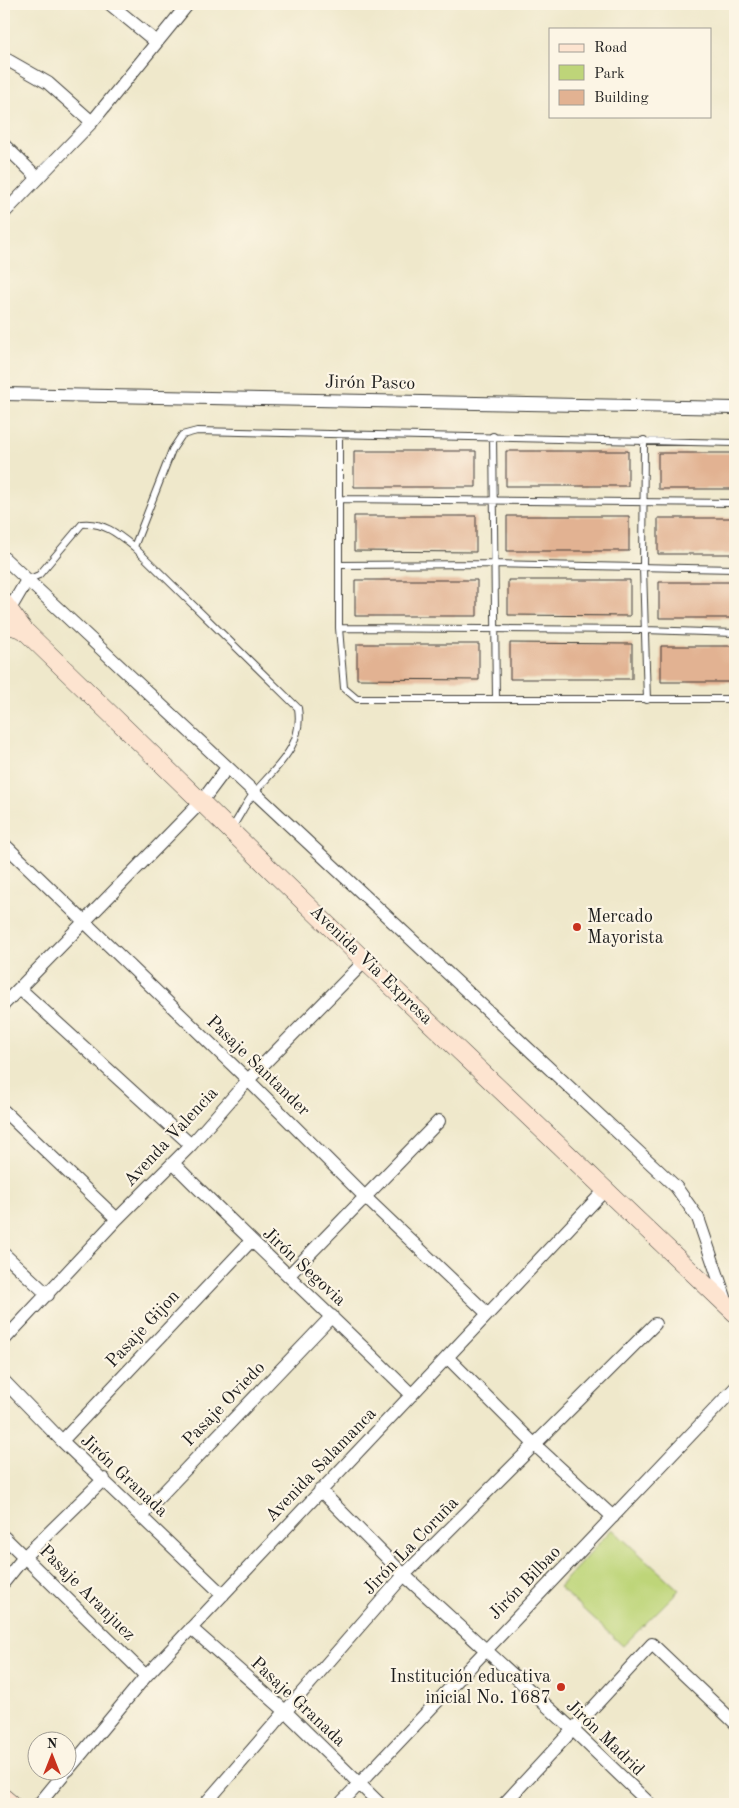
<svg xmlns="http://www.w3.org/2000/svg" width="739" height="1808" font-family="'Old Standard TT',serif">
  <rect width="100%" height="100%" fill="#fcf5e5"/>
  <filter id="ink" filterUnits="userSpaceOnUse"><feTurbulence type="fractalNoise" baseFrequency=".02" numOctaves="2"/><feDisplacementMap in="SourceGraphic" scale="10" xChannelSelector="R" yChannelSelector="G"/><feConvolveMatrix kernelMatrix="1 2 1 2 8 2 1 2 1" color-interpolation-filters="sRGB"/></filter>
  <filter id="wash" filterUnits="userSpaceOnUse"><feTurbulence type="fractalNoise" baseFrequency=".0096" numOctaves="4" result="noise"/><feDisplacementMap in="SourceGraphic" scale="20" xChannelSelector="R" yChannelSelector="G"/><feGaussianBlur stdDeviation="1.12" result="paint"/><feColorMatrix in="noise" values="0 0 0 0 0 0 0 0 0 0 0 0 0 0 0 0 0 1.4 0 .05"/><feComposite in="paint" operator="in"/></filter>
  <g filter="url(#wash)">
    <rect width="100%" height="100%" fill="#efe8cb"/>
    <path fill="#bed579" stroke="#6d784a" d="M 612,1529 L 679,1590 L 623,1646 L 559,1587 Z"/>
    <g id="blocks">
      <path fill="#e2b292" d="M 354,451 L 476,451 L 476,487 L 354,487 Z
        M 506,451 L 628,451 L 628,486 L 506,486 Z
        M 658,453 L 735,453 L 735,489 L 658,489 Z
        M 354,516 L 476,516 L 476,552 L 354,551 Z
        M 507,516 L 629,516 L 629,551 L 507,551 Z
        M 658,518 L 735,518 L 735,554 L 658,554 Z
        M 355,580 L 477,580 L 477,616 L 355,616 Z
        M 508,580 L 630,580 L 630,616 L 508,615 Z
        M 659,582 L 735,582 L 735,618 L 659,618 Z
        M 510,643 L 632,644 L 632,679 L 510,679 Z
        M 357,644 L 479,644 L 479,680 L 357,679 Z
        M 661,646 L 735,646 L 735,682 L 661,682 Z"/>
    </g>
  </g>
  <g filter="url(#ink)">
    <use href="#blocks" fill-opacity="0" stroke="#3c3b36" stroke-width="1"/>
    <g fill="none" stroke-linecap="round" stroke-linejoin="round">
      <defs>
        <path id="lane" d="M 339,433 L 339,628 L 344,688 L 357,699 L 735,699
          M 493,436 L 496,699
          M 644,440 L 643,568 L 647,700
          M 339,499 L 735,503
          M 134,547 L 298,708 C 304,746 276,767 254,793 C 245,804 239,818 231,829
          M 339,565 L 493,564 L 735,569
          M 27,580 L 39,575 L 82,524 C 104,522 118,534 134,547 L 172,450 L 182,435 L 197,431 L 735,443
          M 339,628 L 645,630 L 735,633"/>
        <path id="street" d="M 110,4 L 155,41
          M 4,58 L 48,83 L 92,122
          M 4,145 L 38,178
          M 4,213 L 92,122 L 188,4
          M 4,394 L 735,408
          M 4,558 L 676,1187 L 698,1218 L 728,1306
          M 4,616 L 10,609 L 27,580
          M 4,844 L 248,1080 L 365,1197 L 488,1314
          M 20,989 L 191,1145
          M 4,1004 L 202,801 L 226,769
          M 4,1111 L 117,1219
          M 173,1163 C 251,1242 333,1317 412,1395
          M 4,1254 L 48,1295
          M 289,1275 L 439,1121
          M 4,1340 L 117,1219 L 191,1145 L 248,1080 L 365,961
          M 447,1357 L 535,1445 L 613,1517
          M 4,1381 L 62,1441 L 223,1595
          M 62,1441 L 251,1241
          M 320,1490 L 404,1575 L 572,1729 L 650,1804
          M 142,1515 L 332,1316
          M 4,1537 L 146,1676
          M 4,1582 L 25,1556 L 104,1479
          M 191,1628 L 284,1710 L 380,1804
          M 68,1770 L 146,1676 L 606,1189
          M 39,1804 L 67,1770
          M 205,1804 L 404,1575 L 655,1324
          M 340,1804 L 735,1388
          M 504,1804 L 652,1644 L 735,1723"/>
        <path id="secondary" d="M 4,603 L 24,630
          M 4,623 L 24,630 L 365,961 L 735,1313
          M 4,1798 L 11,1804"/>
      </defs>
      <use href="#lane" stroke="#3c3b36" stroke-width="8"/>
      <use href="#street" stroke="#3c3b36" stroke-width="14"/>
      <use href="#secondary" stroke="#3c3b36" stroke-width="19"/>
      <use href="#lane" stroke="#fff" stroke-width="6"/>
      <use href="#street" stroke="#fff" stroke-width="12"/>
      <use href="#secondary" stroke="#fde4d0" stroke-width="18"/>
    </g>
  </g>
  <g fill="#c8321e" stroke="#fcf5e5" stroke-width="2">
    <circle cx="577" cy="927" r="5"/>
    <circle cx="561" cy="1687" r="5"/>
  </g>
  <g text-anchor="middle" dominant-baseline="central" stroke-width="4.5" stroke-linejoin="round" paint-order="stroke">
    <g font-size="18" fill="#1c1c1c" stroke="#fcf5e5">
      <text transform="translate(370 383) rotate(1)">Jirón Pasco</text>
      <text transform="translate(371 965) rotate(44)">Avenida Via Expresa</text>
      <text transform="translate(258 1066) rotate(44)">Pasaje Santander</text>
      <text transform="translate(171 1137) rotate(-47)">Avenda Valencia</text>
      <text transform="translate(304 1267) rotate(43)">Jirón Segovia</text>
      <text transform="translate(143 1329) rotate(-47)">Pasaje Gijon</text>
      <text transform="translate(224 1404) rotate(-46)">Pasaje Oviedo</text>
      <text transform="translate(321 1465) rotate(-46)">Avenida Salamanca</text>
      <text transform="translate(124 1476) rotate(43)">Jirón Granada</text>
      <text transform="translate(411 1546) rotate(-46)">Jirón La Coruña</text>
      <text transform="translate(525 1583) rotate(-46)">Jirón Bilbao</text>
      <text transform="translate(87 1593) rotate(45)">Pasaje Aranjuez</text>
      <text transform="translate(298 1702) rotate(43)">Pasaje Granada</text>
      <text transform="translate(605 1738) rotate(44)">Jirón Madrid</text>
    </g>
    <g font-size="18" fill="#1c1c1c" stroke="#fcf5e5" text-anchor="start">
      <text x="587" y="917">Mercado<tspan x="587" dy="21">Mayorista</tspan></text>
      <text x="551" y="1677" text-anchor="end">Institución educativa<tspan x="551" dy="21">inicial No. 1687</tspan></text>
    </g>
  </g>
  <rect width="739" height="1808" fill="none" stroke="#fcf5e5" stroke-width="20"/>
  <rect x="549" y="28" width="162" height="90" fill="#fcf5e5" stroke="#a29e95"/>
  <rect x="559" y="44" width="25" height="8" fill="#fde4d0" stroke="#a29e95"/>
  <text x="594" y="52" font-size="15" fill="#1c1c1c">Road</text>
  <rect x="559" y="65" width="25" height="15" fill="#bed579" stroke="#a29e95"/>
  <text x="594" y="78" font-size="15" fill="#1c1c1c">Park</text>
  <rect x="559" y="90" width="25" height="15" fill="#e2b292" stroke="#a29e95"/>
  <text x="594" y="102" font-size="15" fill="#1c1c1c">Building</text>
  <g transform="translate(52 1756)"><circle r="24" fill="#fcf5e5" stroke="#a29e95"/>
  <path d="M0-4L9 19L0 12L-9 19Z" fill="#c8321e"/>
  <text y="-8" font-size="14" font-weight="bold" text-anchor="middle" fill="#1c1c1c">N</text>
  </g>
</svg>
